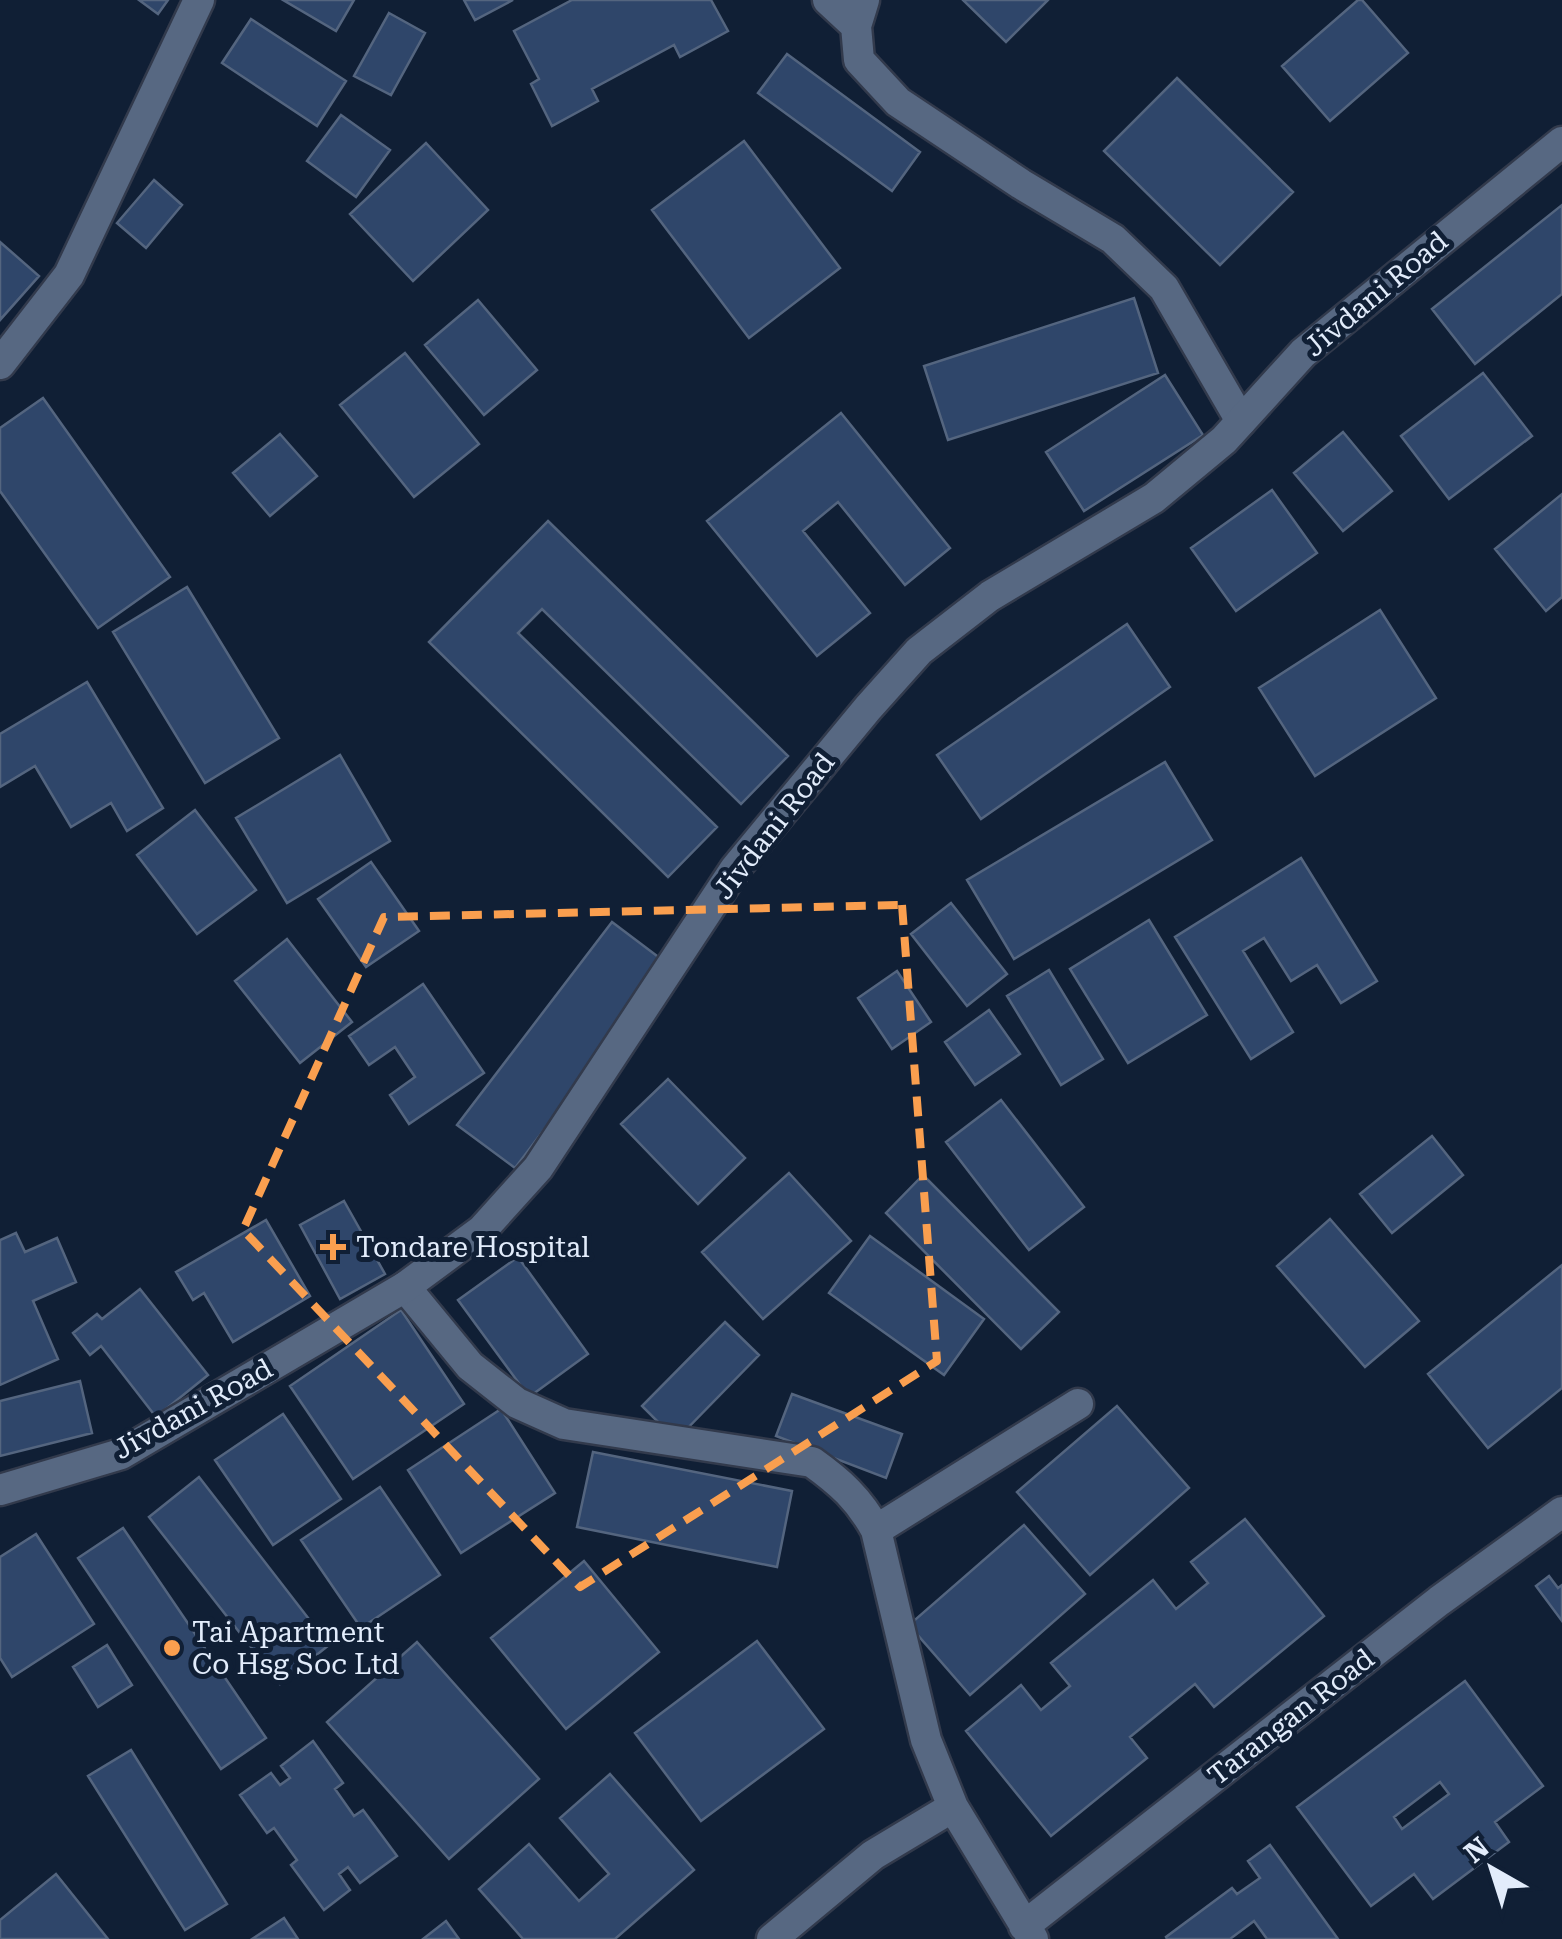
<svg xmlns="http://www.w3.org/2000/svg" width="1562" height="1939" font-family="'Roboto Serif',serif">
  <rect width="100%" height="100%" fill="#101f35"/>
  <path fill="#2f466a" stroke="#54657f" stroke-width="2.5" fill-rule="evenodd" d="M 139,0 L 168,0 L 158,14 Z
    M 283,0 L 354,0 L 336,31 Z
    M 464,0 L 513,0 L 475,20 Z
    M 572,0 L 711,0 L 728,31 L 680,57 L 674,45 L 592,89 L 598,101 L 552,126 L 531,84 L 539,79 L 514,31 Z
    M 963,0 L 1048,0 L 1006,42 Z
    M 1358,0 L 1362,0 L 1408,53 L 1330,121 L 1282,66 Z
    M 389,13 L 425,33 L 391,95 L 354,76 Z
    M 251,19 L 346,81 L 317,126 L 222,63 Z
    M 787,54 L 920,152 L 892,191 L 758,93 Z
    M 1177,78 L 1293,192 L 1220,265 L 1104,151 Z
    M 341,115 L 390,150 L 356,197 L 307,161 Z
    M 744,141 L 840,268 L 749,338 L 652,210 Z
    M 426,143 L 488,210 L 413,281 L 350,214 Z
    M 154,180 L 182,205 L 146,248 L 117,223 Z
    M 1562,205 L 1562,294 L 1475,364 L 1432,309 Z
    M 0,242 L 39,276 L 0,320 Z
    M 1134,298 L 1158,373 L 948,440 L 924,366 Z
    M 478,300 L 537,370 L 484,415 L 425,345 Z
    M 405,353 L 479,444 L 414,497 L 340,405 Z
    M 1483,373 L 1532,436 L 1449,499 L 1401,436 Z
    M 1165,375 L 1203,435 L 1084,511 L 1046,452 Z
    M 43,398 L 170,577 L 98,628 L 0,491 L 0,428 Z
    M 841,413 L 950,548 L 905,585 L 838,502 L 803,531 L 870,613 L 817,656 L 707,521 Z
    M 1343,432 L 1392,491 L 1343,531 L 1294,473 Z
    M 280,434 L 317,476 L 270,516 L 233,473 Z
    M 1272,490 L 1317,553 L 1236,611 L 1191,548 Z
    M 1562,494 L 1562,597 L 1546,611 L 1495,549 Z
    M 548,521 L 788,756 L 741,804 L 542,609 L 518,633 L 717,827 L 668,877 L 429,642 Z
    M 187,587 L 279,738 L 205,783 L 113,632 Z
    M 1380,610 L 1436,698 L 1315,776 L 1259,688 Z
    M 1127,624 L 1170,687 L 981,819 L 937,755 Z
    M 87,682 L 163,808 L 127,831 L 111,803 L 71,827 L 35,766 L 0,787 L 0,734 Z
    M 340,755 L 390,841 L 287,903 L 236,818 Z
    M 1165,762 L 1212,840 L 1014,959 L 967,880 Z
    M 195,810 L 256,890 L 197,934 L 137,855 Z
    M 1301,858 L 1377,981 L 1341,1003 L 1317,965 L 1291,981 L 1264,938 L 1243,951 L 1293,1032 L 1251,1059 L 1175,937 Z
    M 371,862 L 419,931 L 366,967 L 318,899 Z
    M 951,903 L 1007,974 L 967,1006 L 911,934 Z
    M 1149,920 L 1207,1015 L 1128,1063 L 1070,969 Z
    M 612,922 L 669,965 L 515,1168 L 457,1125 Z
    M 287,939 L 352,1022 L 300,1063 L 235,981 Z
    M 1049,970 L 1103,1059 L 1061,1085 L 1007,996 Z
    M 897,971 L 931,1022 L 892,1049 L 858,998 Z
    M 423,984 L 484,1073 L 409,1124 L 390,1095 L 415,1077 L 395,1047 L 369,1065 L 349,1036 Z
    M 989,1010 L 1020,1054 L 975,1085 L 945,1042 Z
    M 668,1079 L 745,1158 L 698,1204 L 621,1124 Z
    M 1001,1100 L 1084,1207 L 1029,1250 L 946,1142 Z
    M 1432,1136 L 1463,1175 L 1392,1233 L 1360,1194 Z
    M 789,1173 L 851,1241 L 763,1319 L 702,1252 Z
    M 923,1175 L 1059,1312 L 1021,1349 L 886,1213 Z
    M 344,1201 L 385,1274 L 340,1299 L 300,1225 Z
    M 1330,1219 L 1419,1321 L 1365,1367 L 1277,1266 Z
    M 266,1220 L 310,1296 L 233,1342 L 204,1293 L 193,1300 L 176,1272 Z
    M 16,1233 L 25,1252 L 57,1238 L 76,1282 L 33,1301 L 58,1359 L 0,1385 L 0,1240 Z
    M 870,1236 L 984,1319 L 944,1375 L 829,1293 Z
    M 518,1257 L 588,1354 L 529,1397 L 458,1300 Z
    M 1562,1265 L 1562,1388 L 1488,1448 L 1428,1374 Z
    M 140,1289 L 208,1375 L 156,1417 L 101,1346 L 90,1355 L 73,1333 L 97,1314 L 102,1319 Z
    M 401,1310 L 464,1404 L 353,1479 L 290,1386 Z
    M 725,1322 L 759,1355 L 676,1440 L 642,1406 Z
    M 80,1381 L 92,1433 L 0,1456 L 0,1401 Z
    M 792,1394 L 902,1434 L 886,1478 L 776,1436 Z
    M 1117,1406 L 1189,1488 L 1090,1575 L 1017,1492 Z
    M 501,1409 L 555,1493 L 461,1553 L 408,1470 Z
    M 283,1414 L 341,1499 L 273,1545 L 215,1460 Z
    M 593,1452 L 792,1491 L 777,1567 L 577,1527 Z
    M 199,1477 L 329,1645 L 280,1684 L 149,1517 Z
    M 380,1487 L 440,1575 L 361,1628 L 301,1540 Z
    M 1245,1519 L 1324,1616 L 1214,1707 L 1195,1684 L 1130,1737 L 1147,1758 L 1051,1836 L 966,1731 L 1021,1685 L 1041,1710 L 1070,1686 L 1051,1663 L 1153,1580 L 1176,1609 L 1208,1583 L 1191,1562 Z
    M 1024,1525 L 1085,1594 L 970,1695 L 909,1625 Z
    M 123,1528 L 266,1738 L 221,1769 L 78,1558 Z
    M 36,1534 L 94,1624 L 12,1677 L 0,1658 L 0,1557 Z
    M 584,1561 L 659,1652 L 566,1729 L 491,1638 Z
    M 1549,1576 L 1558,1588 L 1562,1585 L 1562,1621 L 1536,1586 Z
    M 757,1641 L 824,1729 L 701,1821 L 635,1733 Z
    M 417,1642 L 539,1779 L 449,1859 L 327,1722 Z
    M 107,1645 L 132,1685 L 98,1707 L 73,1667 Z
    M 1465,1681 L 1543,1786 L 1495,1822 L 1509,1842 L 1433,1899 L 1414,1874 L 1371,1906 L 1297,1807 ZM 1440,1782 L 1449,1794 L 1402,1829 L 1394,1817 Z
    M 313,1741 L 343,1783 L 335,1789 L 354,1816 L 363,1810 L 397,1856 L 360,1883 L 348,1867 L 339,1874 L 350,1890 L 324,1910 L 291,1865 L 297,1860 L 274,1828 L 267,1833 L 240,1795 L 271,1773 L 280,1785 L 290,1778 L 281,1766 Z
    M 131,1750 L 227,1904 L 185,1930 L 88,1776 Z
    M 610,1774 L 694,1870 L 615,1939 L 523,1939 L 479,1889 L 529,1844 L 579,1901 L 609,1874 L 560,1818 Z
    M 1270,1845 L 1338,1939 L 1267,1939 L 1254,1921 L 1230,1939 L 1167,1939 L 1166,1937 L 1232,1888 L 1237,1894 L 1260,1878 L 1248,1861 Z
    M 56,1874 L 108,1939 L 0,1939 L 0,1920 Z
    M 284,1918 L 298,1939 L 252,1939 Z
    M 446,1921 L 459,1939 L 423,1939 Z"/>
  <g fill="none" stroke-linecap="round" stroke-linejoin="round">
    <defs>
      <path id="street" d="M 828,0 L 856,26
        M 864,0 L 856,26 L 859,60 L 898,102 L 1021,184 L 1113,239 L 1164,288 L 1241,421
        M 0,364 L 69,275 L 199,0
        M 405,1287 L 470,1366 L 517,1403 L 564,1424 L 812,1462 C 840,1482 859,1499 876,1530 L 926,1740 L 953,1807 L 1033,1939
        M 876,1530 L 1078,1404
        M 1024,1926 L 1439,1601 L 1562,1512
        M 772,1939 L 873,1855 L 953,1807"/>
      <path id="secondary" d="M 0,1490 L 121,1454 L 405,1287 L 482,1230 L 538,1168 L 735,869 L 868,708 L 919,651 L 990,596 L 1154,498 L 1224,440 L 1303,353 L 1562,142"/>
    </defs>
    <use href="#street" stroke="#323a4c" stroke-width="35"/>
    <use href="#secondary" stroke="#323a4c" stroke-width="35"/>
    <use href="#street" stroke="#576882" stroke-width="30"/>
    <use href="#secondary" stroke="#576882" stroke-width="30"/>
  </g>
  <path fill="none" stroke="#fa9f4f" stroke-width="8" stroke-dasharray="20 12" stroke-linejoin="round" d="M 902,905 L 937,1361 L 580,1587 L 243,1230 L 384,917 Z"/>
  <g fill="#fa9f4f" stroke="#101f35" stroke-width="4">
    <path d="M328 1232h10v10h10v10h-10v10h-10v-10h-10v-10h10z"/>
    <circle cx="172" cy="1648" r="10"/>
  </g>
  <g text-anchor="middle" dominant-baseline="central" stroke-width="10" stroke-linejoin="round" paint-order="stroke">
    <g font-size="28" fill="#e2ecfb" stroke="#101f35">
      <text transform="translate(1376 294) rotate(-40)">Jivdani Road</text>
      <text transform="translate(774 826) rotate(-52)">Jivdani Road</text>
      <text transform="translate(193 1409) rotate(-29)">Jivdani Road</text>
      <text transform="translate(1291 1717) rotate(-38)">Tarangan Road</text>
    </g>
    <g font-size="28" fill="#e2ecfb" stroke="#101f35" text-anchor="start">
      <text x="356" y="1247">Tondare Hospital</text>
      <text x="192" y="1632">Tai Apartment<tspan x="192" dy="32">Co Hsg Soc Ltd</tspan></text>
    </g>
  </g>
  <g transform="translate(1492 1869) rotate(321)" stroke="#101f35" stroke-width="8" paint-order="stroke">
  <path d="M0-8L18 38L0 25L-18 38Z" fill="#e2ecfb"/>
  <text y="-15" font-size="28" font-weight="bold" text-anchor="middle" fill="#e2ecfb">N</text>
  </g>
</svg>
